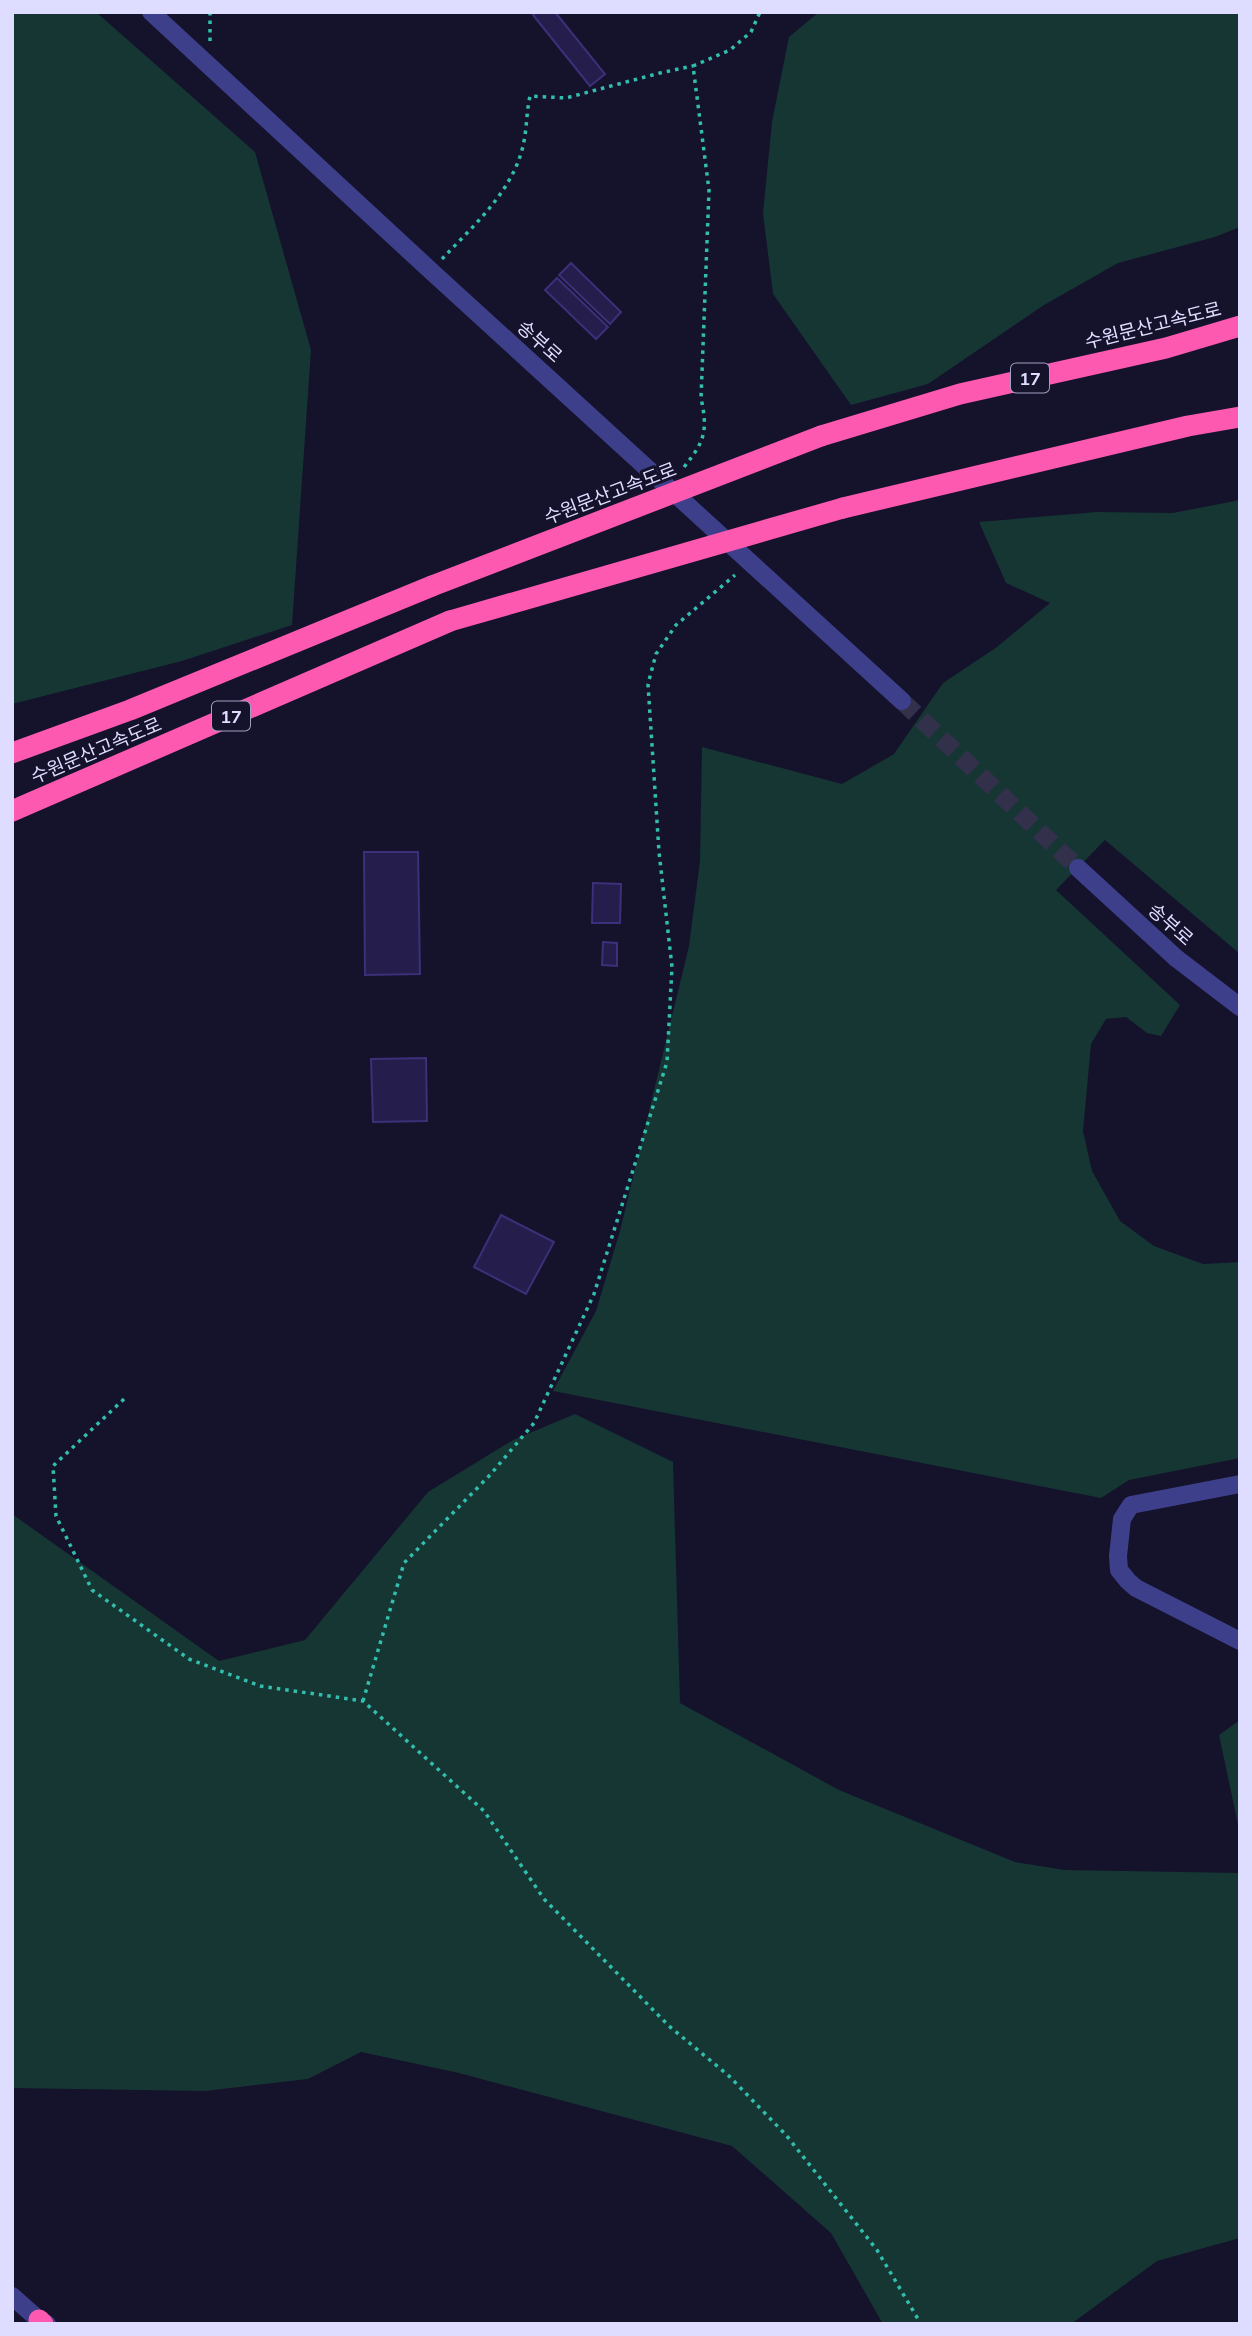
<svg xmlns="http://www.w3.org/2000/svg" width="1252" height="2336" font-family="Mulish,'Noto Sans KR',sans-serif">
  <rect width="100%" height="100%" fill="#15122c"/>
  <path fill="#153633" d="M 12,12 L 96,12 L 255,152 L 311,350 L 292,625 L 182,661 L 12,704 Z
    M 819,12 L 1240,12 L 1240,227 L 1215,237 L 1118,263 L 1044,305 L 928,384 L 851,405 L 773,294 L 763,213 L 772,122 L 789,37 Z
    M 1240,500 L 1240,954 L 1105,840 L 1056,890 L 1180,1005 L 1161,1036 L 1147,1033 L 1126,1017 L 1106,1019 L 1091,1044 L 1083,1131 L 1092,1171 L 1120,1221 L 1154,1246 L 1203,1264 L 1240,1262 L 1240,1458 L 1129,1480 L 1101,1498 L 553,1391 L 596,1311 L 620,1231 L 689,946 L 700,861 L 702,747 L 842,784 L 894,754 L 943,683 L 997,647 L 1050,603 L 1006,583 L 979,522 L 1097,512 L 1173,513 Z
    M 575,1414 L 673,1462 L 680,1703 L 839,1790 L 1015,1862 L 1065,1870 L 1240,1873 L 1240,2238 L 1157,2261 L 1071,2324 L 883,2324 L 831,2233 L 732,2146 L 459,2073 L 361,2052 L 308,2079 L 205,2091 L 12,2088 L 12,1514 L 219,1661 L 305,1640 L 428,1492 L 513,1440 Z
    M 1240,1720 L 1240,1834 L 1219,1735 Z"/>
  <path fill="#251e4d" stroke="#3b3079" stroke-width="2" d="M 536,12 L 555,12 L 605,74 L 590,86 L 533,15 Z
    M 571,263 L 621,312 L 610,324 L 559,275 Z
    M 557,278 L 608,327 L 596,339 L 545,290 Z
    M 364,852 L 418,852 L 420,974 L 365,975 Z
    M 593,883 L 621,884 L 620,923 L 592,923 Z
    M 603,942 L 617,943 L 617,966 L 602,965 Z
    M 426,1058 L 427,1121 L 373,1122 L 371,1059 Z
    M 501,1215 L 554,1242 L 526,1294 L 474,1267 Z"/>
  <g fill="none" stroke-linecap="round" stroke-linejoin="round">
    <path stroke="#33304c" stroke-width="18" stroke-dasharray="18 9" stroke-linecap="butt" d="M 902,701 L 1078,868"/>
    <path stroke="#32beae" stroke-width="3.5" stroke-dasharray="3.5 5" stroke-linecap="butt" d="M 210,41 L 210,12
      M 442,259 C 472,227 510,194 522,150 C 527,132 526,114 530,96 L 566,98 L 660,73 L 693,66
      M 684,467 C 705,441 708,431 701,398 L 709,190 L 693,66 L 730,50 L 751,32 L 760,12
      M 124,1399 L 53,1466 L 56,1516 L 92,1590 L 189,1659 L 260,1686 L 363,1701 L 484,1811 L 544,1899 L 669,2026 L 729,2076 L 786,2135 L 877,2250 L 921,2324
      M 363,1701 L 404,1563 L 490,1475 L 534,1423 L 594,1294 L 667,1062 L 672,967 L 659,852 L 648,684 L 656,654 L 676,625 L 735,575"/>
    <path stroke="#3d3f8b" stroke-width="18" d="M 151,12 L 431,271 L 902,701
      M 1078,868 L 1176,958 L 1240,1007
      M 1240,1484 L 1131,1505 L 1122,1519 L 1118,1556 L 1119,1570 L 1128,1581 L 1136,1588 L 1240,1641
      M 12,2296 L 39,2320 L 47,2324"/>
    <path stroke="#fe59b1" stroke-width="21" d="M 821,436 L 960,394 L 1166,348 L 1240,326
      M 843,508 L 1188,426 L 1240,417
      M 12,753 L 130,710 L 432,586
      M 12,811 L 450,621
      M 39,2320 L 43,2324"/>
    <path stroke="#fe59b1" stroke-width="21" d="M 432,586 L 821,436
      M 450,621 L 843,508"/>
  </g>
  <g text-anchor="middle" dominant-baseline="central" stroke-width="6" stroke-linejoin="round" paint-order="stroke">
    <g fill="#15122c" stroke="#a2a0c0" stroke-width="2">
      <rect x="1011" y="363.5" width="38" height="29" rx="5"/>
      <rect x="212" y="701.5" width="38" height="29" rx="5"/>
    </g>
    <g font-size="18" font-weight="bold" fill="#dfddff">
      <text x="1030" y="378">17</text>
      <text x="231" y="716">17</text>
    </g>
    <g font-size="19" fill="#dfddff" stroke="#15122c">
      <text transform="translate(1153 325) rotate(-14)">수원문산고속도로</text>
      <text transform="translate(540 341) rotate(42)">송부로</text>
      <text transform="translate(610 493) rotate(-21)">수원문산고속도로</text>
      <text transform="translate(96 750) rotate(-23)">수원문산고속도로</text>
      <text transform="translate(1171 924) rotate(42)">송부로</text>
    </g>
  </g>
  <rect width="1252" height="2336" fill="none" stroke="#dfddff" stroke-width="28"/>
</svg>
